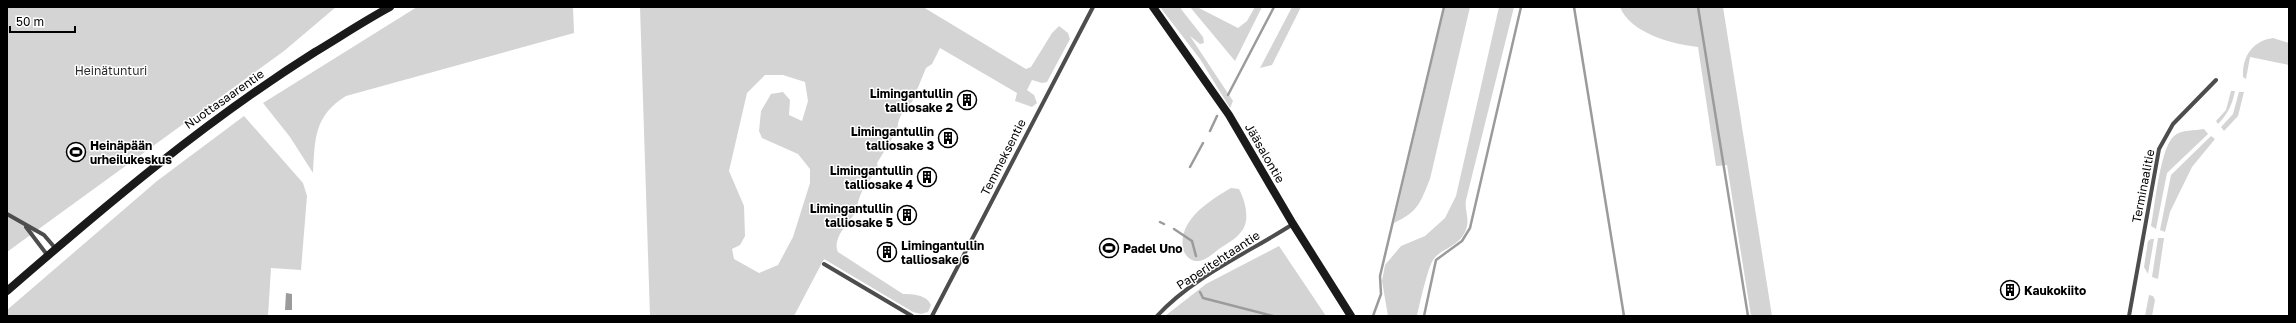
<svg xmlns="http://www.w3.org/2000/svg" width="2296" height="323" font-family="'Golos Text',sans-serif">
  <rect width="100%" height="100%" fill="#fff"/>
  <path fill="#d4d4d4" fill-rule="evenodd" d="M 7,7 L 336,7 L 284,51 L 7,252 Z
    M 417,7 L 573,7 L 574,33 L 346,96 C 314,116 315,138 313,173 L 290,137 L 263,103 Z
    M 640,7 L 923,7 L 1026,69 L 1031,67 L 1052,33 L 1059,26 L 1068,33 L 1070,39 L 1047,82 L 1042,83 L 1032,80 L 1027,90 L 1034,95 L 1037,103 L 1032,107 L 1015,101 L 1017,93 L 940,48 L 932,64 L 926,68 L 912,102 C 905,106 896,121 898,129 L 877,163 L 878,167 C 873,178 862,187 859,199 C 857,205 857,211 853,216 C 846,225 832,240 838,252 L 903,294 C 913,294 927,295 931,305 L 928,312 L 921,314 L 913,312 L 824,259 L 794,316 L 650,316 ZM 765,75 L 783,75 L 805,82 L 808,101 L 802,121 L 789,115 L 790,100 L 783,92 L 771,94 L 761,111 L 759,131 L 762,138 L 798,154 L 810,169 L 810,183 L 793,237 L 778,265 L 759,273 L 734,259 L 732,249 L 740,245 L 745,236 L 744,206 L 729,171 L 747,93 Z
    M 1160,7 L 1182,7 L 1181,9 L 1203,37 L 1204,43 L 1200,44 L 1190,36 L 1233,101 L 1230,108 L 1200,59 Z
    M 1190,7 L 1197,7 L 1238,28 L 1247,21 L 1255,7 L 1262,7 L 1235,61 Z
    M 1292,7 L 1301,7 L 1272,65 L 1260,68 Z
    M 1445,7 L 1470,7 L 1430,179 C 1420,203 1419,211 1394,223 Z
    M 1499,7 L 1514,7 L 1466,200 C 1464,211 1471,219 1465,232 C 1458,247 1440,249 1433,260 C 1428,267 1419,306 1417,316 L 1388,316 L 1382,281 L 1385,265 L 1401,246 L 1425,236 L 1445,218 L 1456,196 Z
    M 1620,7 L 1723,7 L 1772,316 L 1751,316 L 1727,165 L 1716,166 L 1698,47 C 1672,44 1630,33 1620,7 Z
    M 2273,38 L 2289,43 L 2289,65 L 2250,57 L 2246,79 L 2243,77 C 2242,57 2252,41 2273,38 Z
    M 2231,91 L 2235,91 C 2232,105 2228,114 2218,124 L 2216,121 L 2226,110 Z
    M 2239,92 L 2244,92 L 2238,116 L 2224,131 L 2221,127 L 2233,114 Z
    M 244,116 L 303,183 L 307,196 L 301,270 L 271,268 L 268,316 L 7,316 L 7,310 L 157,181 Z
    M 2204,129 L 2208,134 L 2167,173 L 2156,229 L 2151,226 C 2155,206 2160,148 2174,136 C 2182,129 2194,131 2204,129 Z
    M 2211,136 L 2215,139 L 2192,167 L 2170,212 L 2165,232 L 2160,230 L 2171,175 Z
    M 1231,188 L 1239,189 C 1245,200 1251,221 1241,232 C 1236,239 1226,244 1219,249 C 1212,254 1205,262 1195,261 C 1189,260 1185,255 1183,249 C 1178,220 1209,201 1231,188 Z
    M 2158,238 L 2164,238 L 2158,279 L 2152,277 Z
    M 2151,239 L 2154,239 L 2148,274 L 2144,267 L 2148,241 Z
    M 1279,246 L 1326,316 L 1165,316 L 1206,284 Z
    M 2149,295 L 2153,296 L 2155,300 L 2152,316 L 2145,316 Z"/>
  <path fill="#9b9b9b" d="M 286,293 L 292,294 L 292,310 L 285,310 Z"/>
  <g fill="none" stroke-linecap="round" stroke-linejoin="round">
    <path stroke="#9b9b9b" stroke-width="2.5" d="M 1574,7 L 1624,316
      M 1698,7 L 1748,316
      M 1228,95 L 1274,7
      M 1210,131 L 1217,116
      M 1190,167 L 1203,143
      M 1160,222 L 1164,224
      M 1174,229 L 1192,241 L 1196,256
      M 1200,292 L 1203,298 L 1273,316
      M 1373,316 L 1381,294 L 1380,276 L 1444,7
      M 1424,316 L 1436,260 L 1462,241 L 1470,228 L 1521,7"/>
    <path stroke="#4d4d4d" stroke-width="4" d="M 7,214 L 44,235 L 56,249
      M 26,227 L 48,256
      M 824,264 L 912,316
      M 932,316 L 1093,7
      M 1157,316 C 1194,276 1248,253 1293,224
      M 2129,316 L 2159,149 L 2173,124 L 2216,80"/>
    <path stroke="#1a1a1a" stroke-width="8" d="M 1153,7 L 1229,115 L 1293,224 L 1351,316
      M 7,291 C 106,205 204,122 315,52 C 340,37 364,21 390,7"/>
  </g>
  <defs>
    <symbol id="building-ring" viewBox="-11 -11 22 22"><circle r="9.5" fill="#fff" stroke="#000" stroke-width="1.5"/><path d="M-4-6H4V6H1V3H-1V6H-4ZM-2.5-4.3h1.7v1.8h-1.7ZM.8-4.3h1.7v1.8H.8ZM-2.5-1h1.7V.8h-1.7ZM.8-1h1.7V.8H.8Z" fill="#000"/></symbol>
    <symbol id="stadium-ring" viewBox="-11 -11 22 22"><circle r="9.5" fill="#fff" stroke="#000" stroke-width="1.5"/><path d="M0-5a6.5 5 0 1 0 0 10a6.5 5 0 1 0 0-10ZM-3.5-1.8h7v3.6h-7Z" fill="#000"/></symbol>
  </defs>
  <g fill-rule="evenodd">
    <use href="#building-ring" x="956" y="89" width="22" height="22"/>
    <use href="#building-ring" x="937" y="127" width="22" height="22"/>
    <use href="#stadium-ring" x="65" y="141" width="22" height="22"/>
    <use href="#building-ring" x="916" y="166" width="22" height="22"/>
    <use href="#building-ring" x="896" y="204" width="22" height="22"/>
    <use href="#stadium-ring" x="1098" y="237" width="22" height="22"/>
    <use href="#building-ring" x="876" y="241" width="22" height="22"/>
    <use href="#building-ring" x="1999" y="279" width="22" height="22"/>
  </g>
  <g text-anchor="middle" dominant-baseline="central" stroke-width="3" stroke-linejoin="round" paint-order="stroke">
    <g font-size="12" fill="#2b2b2b" stroke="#fff">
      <text x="111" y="70">Heinätunturi</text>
    </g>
    <g font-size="12" font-weight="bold" fill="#000" stroke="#fff" text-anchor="end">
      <text x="953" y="93">Limingantullin<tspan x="953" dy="14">talliosake 2</tspan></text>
      <text x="934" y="131">Limingantullin<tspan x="934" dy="14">talliosake 3</tspan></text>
      <text x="90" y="145" text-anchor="start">Heinäpään<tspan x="90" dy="14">urheilukeskus</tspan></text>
      <text x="913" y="170">Limingantullin<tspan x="913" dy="14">talliosake 4</tspan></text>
      <text x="893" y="208">Limingantullin<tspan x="893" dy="14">talliosake 5</tspan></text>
      <text x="901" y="245" text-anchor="start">Limingantullin<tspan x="901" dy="14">talliosake 6</tspan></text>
      <text x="1123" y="248" text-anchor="start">Padel Uno</text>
      <text x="2024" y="290" text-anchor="start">Kaukokiito</text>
    </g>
    <g font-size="12" fill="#000" stroke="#fff">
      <text transform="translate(224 99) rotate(-35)">Nuottasaarentie</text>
      <text transform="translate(1265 153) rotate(60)">Jääsalontie</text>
      <text transform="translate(1003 157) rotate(-63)">Temmeksentie</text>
      <text transform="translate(2143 186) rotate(-79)">Terminaalitie</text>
      <text transform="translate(1218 260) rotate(-33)">Paperitehtaantie</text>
    </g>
  </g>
  <rect width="2296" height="323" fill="none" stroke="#000000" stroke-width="16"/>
  <path d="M10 26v6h65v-6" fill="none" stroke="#000000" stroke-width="2"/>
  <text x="16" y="26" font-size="12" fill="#000000" stroke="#ffffff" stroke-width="3" paint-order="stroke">50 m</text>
</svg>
